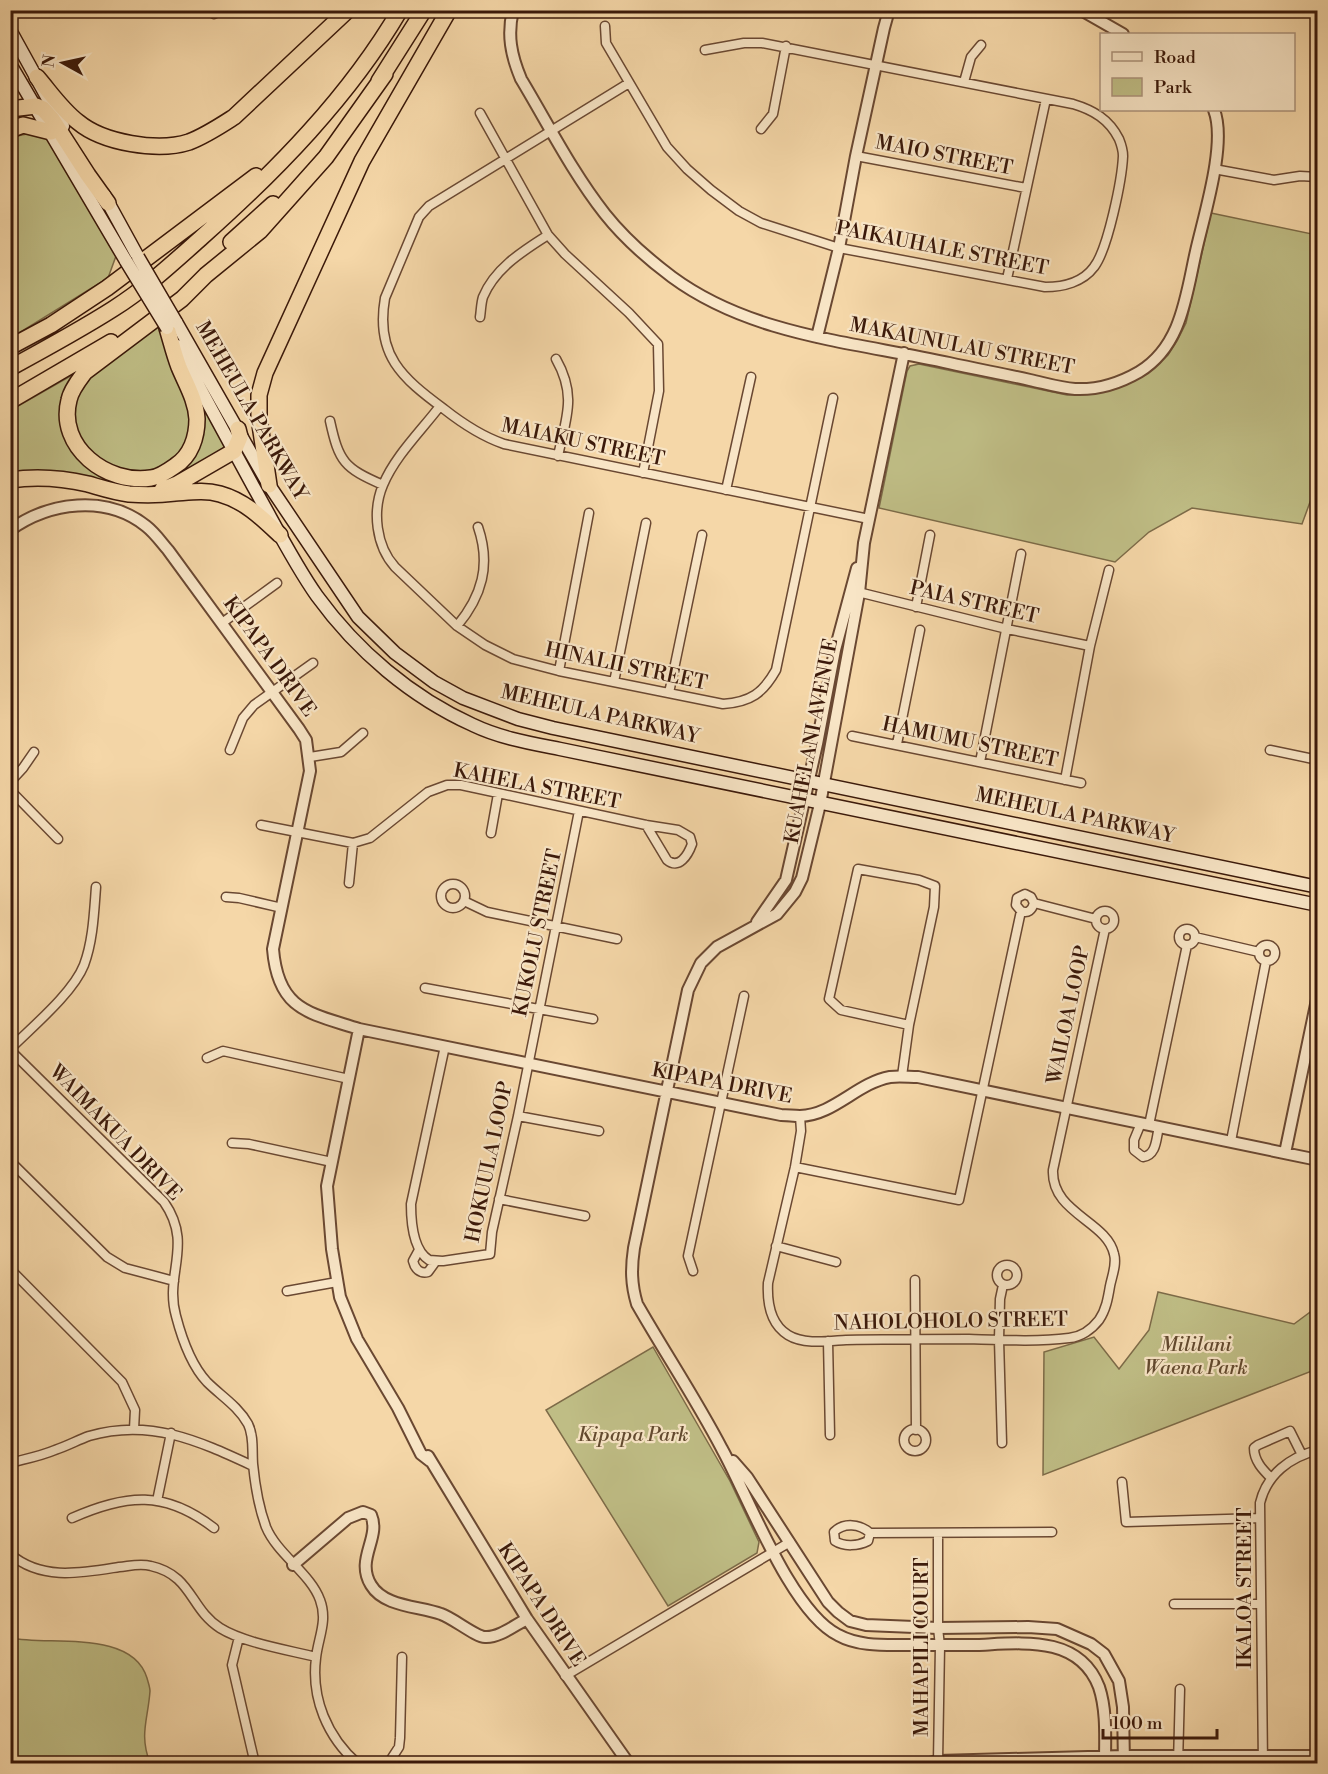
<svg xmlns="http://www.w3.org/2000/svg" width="1328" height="1774" font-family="'Libre Bodoni',serif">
  <rect width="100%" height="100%" fill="#f5d7a8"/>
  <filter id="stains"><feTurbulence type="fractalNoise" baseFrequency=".00333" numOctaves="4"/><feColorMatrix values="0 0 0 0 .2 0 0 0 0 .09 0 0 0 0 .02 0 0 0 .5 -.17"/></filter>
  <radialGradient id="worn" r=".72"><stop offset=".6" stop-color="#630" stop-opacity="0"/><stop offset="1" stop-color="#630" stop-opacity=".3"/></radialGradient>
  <path fill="#bfbd85" stroke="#7d6b48" stroke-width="1.5" d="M 32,133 L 46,138 L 50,142 L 116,256 L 108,278 L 11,338 L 11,140 L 17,136 Z
    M 1211,213 L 1317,235 L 1317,483 L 1302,524 L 1192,508 L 1149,532 L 1115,562 L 879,508 L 907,371 L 910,366 L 919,364 L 1067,395 L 1093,394 L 1115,389 L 1136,380 L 1152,370 L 1168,355 L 1177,341 L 1186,323 Z
    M 158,326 C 169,350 194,393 194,419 C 194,425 189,434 187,440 C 159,507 49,457 79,393 C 91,368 135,345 158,326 Z
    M 81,370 L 63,410 L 102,475 L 172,475 L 201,414 L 209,414 L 227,446 C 198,463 170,485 136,487 L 11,474 L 11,410 Z
    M 1158,1292 L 1294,1324 L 1317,1307 L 1317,1369 L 1043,1475 L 1044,1352 L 1094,1337 L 1119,1369 L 1149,1330 Z
    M 653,1347 L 730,1481 L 759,1542 L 757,1553 L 668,1606 L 546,1410 Z
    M 11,1638 C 50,1646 132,1629 147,1678 C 148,1682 150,1687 150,1691 C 148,1720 139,1734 150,1763 L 11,1763 Z"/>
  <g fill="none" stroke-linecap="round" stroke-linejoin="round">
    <defs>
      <path id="minor" d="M 214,14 L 221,10
        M 605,26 L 606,43 L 667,147 L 687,169 L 711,190 L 739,211 L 761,223 L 839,248 L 1045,287 C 1063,287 1083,282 1094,267 C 1108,249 1122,179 1123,156 C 1123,151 1121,144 1119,139 C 1109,119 1093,110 1073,104 L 762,43 L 744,43 L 705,50
        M 964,82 L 971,57 L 981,45
        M 629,83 L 429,206 L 419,217 L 385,298 C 375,355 402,378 444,409 C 463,424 481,436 504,444 L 869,519
        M 480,113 L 548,235 L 565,254 L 629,313 L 658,344 L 659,391 L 643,473
        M 761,129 L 773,114 L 786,46
        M 856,156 L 1026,188
        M 1214,169 L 1274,180 L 1300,176 L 1318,177
        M 1007,279 L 1046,99
        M 480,317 C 481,311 481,303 483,297 C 495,268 523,251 548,235
        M 556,359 C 577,396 566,418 558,456
        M 440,406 C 421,431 395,456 383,485 C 372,511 376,546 395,567 L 457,626 L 485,645 L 513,659 L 559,671 L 723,704 C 751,702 763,693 776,670 L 833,398
        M 330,421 C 339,462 344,468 383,485
        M 726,490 L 751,377
        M 854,591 L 1007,629 L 1090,646
        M 916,607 L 930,535
        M 222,623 L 277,583
        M 457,626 C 482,596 491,565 478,527
        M 559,671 L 589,513
        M 614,682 L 646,523
        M 669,693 L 702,535
        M 852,736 L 1081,783
        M 897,744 L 920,630
        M 230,750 L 243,718 L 254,705 L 313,663
        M 1270,750 L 1318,760
        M 310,757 L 341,752 L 363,733
        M 980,762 L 1021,554
        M 1065,780 L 1090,646 L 1109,570
        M 10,782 L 23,768 L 34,752
        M 10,790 L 58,839
        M 261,825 L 353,843 L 370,838 L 428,792 L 447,785 L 461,785 L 646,825 L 678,830 L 690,837 L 692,844 C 688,855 679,870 667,860 L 646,825
        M 491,833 L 498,794
        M 858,869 L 919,880 L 935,886 L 934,907 L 909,1025 L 841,1010 L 829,999 Z
        M 349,883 L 353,843
        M441 896a12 12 0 1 1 24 0a12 12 0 1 1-24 0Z
        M 226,897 L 239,898 L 282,908
        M 464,901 L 487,912 L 617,939
        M 1034,903 C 1032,910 1028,914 1021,911 L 1016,905 L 1017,898 L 1025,894 L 1031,897 L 1034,903 L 1096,919
        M1096 920a9 9 0 1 1 18 0a9 9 0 1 1-18 0Z
        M1179 937a8 8 0 1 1 16 0a8 8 0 1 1-16 0Z
        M 1195,937 L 1259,952
        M1259 953a8 8 0 1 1 16 0a8 8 0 1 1-16 0Z
        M 425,988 L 593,1019
        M 445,1046 L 411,1204 C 411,1222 413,1250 429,1260 L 443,1261 L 490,1254 L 492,1232 L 518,1116 L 579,811
        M 10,1049 C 32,1027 73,993 84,965 C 93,941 94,913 96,887
        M 10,1050 L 164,1202 C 194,1245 164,1274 176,1316 C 182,1339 191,1365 207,1382 C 221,1396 238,1406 248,1424 C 254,1436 252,1451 253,1464 C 255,1485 259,1508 266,1527 C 277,1554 311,1574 320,1600 C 328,1621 318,1638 316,1658 C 311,1698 327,1737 358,1764
        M 207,1058 L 223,1051 L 349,1079
        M 902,1076 L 909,1025
        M 518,1116 L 599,1131
        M 800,1116 L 801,1131 L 795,1167 L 768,1283 C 767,1303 770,1324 788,1335 C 804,1345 829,1341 846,1340 C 887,1339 928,1339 969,1339 C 1001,1340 1037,1342 1069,1338 C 1081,1337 1092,1329 1099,1320 C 1106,1310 1108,1298 1110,1286 C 1112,1276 1117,1264 1114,1254 C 1107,1221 1051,1213 1053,1170 L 1105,929
        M 1141,1123 L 1134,1140 L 1134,1150 L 1143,1157 C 1157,1155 1156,1138 1159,1127
        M 1149,1125 L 1187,945
        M 1231,1141 L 1266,961
        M 232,1143 L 249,1144 L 332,1162
        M 10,1161 L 107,1257 L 125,1268 L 174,1281
        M 795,1167 L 959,1200 L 1021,911
        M 499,1199 L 585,1216
        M 776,1246 L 836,1262
        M 419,1250 L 413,1261 C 415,1269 420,1274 428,1272 L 436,1261
        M997 1275a10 10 0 1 1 20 0a10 10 0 1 1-20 0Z
        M 10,1269 L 122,1382 L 135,1410 L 134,1429
        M 693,1271 L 688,1256 L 744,996
        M 915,1280 L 916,1430
        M 287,1291 L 337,1282
        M 828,1341 L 830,1435
        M904 1440a11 11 0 1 1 22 0a11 11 0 1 1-22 0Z
        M 1002,1443 L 999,1340 L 1000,1299 L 1003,1285
        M 10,1463 C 25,1459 41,1456 55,1450 C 67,1446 78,1440 89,1436 C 150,1418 199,1441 253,1466
        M 1271,1478 C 1263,1470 1254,1461 1254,1448 L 1258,1445 L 1290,1431 L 1302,1455
        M 1122,1482 L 1126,1522 L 1260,1518
        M 157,1501 L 171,1433
        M 72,1518 C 126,1494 165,1490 214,1528
        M 870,1533 L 868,1541 C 858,1546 844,1547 835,1541 L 834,1532 C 844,1522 860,1524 870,1533 L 1052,1532
        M 10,1554 C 42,1581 81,1573 119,1567 C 130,1566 140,1563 151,1566 C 192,1575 190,1609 220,1628 C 244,1643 288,1650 316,1657
        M 1174,1604 L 1261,1604
        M 239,1637 L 232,1665 L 255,1764
        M 565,1676 L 790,1542
        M 938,1761 L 940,1646 L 938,1628 L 938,1533
        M 388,1764 L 399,1747 L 400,1738 L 402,1657
        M 1178,1764 L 1180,1689
        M 1263,1764 L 1260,1503 C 1267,1474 1290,1457 1318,1450"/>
      <path id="tertiary" d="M 513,10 C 507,35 511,55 521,79 C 548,124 572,172 605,214 C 624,238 648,259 672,277 C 752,336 855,342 949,363 C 976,369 1003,374 1030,380 C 1044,383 1060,388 1075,389 C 1097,390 1120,383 1139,372 C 1182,346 1186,295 1196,251 C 1204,215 1227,143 1214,110
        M 1081,10 L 1123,34
        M 817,337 L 839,248 L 856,156 L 884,28 L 889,10
        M 904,353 L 864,543 L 859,593 L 820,804 L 802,878 L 795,892 L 777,914 L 717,947 L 701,963 L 688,990 L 634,1248 C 631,1268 631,1284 637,1304 C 665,1353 696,1399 722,1449 C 748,1496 791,1612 838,1635 C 858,1646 882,1645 904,1645 C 929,1645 953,1645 977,1645 C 1022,1643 1079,1635 1099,1687 C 1107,1711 1105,1739 1105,1764
        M 10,530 C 49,502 106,494 146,526 C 155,533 161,542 168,550 L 299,729 L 306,740 L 310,771 L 273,949 C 278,1011 310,1013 359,1029 L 781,1115 C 787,1115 794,1116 800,1116 C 834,1115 857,1083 890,1077 C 899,1076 909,1077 918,1077 L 1318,1160
        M 757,922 L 786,880 L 817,744 L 835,650 L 857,568
        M 359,1029 L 327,1186 L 332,1249 L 340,1297 L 357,1339 L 398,1408 L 421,1454 L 430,1461
        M 1285,1153 L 1318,995
        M 428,1456 L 527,1619 L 629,1764
        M 733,1461 L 747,1477 L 828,1602 L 838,1612 L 850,1621 L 866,1625 L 938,1628 L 1028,1627 L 1057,1629 L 1091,1644 L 1104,1654 L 1119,1681 L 1123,1707 L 1124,1764
        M 293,1565 L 348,1518 L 363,1512 L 371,1515 C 381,1538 355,1559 371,1585 C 384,1607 419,1606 441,1614 C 453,1618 476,1637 485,1637 C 499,1638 515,1625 527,1619
        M 925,1764 L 938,1761 L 1124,1756 L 1318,1756"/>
      <path id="secondary" d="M 10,30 L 63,126
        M 10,64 L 126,261
        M 104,195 L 138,257
        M 176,322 L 269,485 L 358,617 L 395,653 L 434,682 L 463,698 L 518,719 L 553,728 L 1318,887
        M 177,346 C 203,393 228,440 253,486 C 274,523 293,562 317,596 C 357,651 411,697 473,725 C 500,738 530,743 560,749 L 1318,905"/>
      <path id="motorway" d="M 37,77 C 50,92 62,110 78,122 C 103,143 158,152 189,142 C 205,136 220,126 234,117 L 348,10
        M 379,81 L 424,10
        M 10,109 L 36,106 L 43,109 L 52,119 L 88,175 L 108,203
        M 10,130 L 23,125 L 51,132
        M 231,242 L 273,204
        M 167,328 C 171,341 174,354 179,367 C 186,384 196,400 197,419 C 197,437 191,456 175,466 C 168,471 159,477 151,478 C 107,485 57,447 69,400 C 71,390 79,380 85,372 L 182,299 L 206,275 L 260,231 L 326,157 L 385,74
        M 10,347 L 51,325 L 107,288 L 256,176
        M 10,368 C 45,349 80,330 113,309 C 145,289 174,262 202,237 C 276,171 349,97 400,10
        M 10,401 L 111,342
        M 10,480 C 37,476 62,478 88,484 C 102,488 114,492 129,494 C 143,495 160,495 175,493 C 191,492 205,490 220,494 C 245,501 262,518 280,535
        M 269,485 L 259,418 L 259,395 L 265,373 L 362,161 L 449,10
        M 162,490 L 177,484 L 234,451 L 240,437 L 238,429"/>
    </defs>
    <use href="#minor" stroke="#6a4832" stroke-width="11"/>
    <use href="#tertiary" stroke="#6a4832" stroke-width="14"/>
    <use href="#secondary" stroke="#3b190a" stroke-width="15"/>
    <use href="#motorway" stroke="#3b190a" stroke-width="18"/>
    <use href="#minor" stroke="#f8e5c6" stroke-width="8"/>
    <use href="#tertiary" stroke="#f8e5c6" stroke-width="10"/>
    <use href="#secondary" stroke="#f8e5c6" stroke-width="12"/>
    <use href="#motorway" stroke="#f5d7a8" stroke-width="15"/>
    <defs>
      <path id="secondary-bridge" d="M 138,257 L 176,322
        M 126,261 L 167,328"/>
    </defs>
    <use href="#secondary-bridge" stroke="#3b190a" stroke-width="15" stroke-linecap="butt"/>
    <use href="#secondary-bridge" stroke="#f8e5c6" stroke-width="12"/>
  </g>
  <g text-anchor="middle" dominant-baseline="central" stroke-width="4.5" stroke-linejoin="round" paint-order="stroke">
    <g font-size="20" fill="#3b190a" stroke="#f8e5c6">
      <text transform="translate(944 156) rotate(11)">MAIO STREET</text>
      <text transform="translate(942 249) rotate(11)">PAIKAUHALE STREET</text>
      <text transform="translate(962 347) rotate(11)">MAKAUNULAU STREET</text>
      <text transform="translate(251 411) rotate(60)">MEHEULA PARKWAY</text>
      <text transform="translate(583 443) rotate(12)">MAIAKU STREET</text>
      <text transform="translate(974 603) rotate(13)">PAIA STREET</text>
      <text transform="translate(269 657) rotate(54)">KIPAPA DRIVE</text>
      <text transform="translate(626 667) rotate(12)">HINALII STREET</text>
      <text transform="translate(600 715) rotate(13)">MEHEULA PARKWAY</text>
      <text transform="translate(812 741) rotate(-79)">KUAHELANI AVENUE</text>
      <text transform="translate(970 743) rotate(12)">HAMUMU STREET</text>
      <text transform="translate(537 787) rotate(11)">KAHELA STREET</text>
      <text transform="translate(1075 816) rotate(12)">MEHEULA PARKWAY</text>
      <text transform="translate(538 933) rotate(-78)">KUKOLU STREET</text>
      <text transform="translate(1069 1015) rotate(-78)">WAILOA LOOP</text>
      <text transform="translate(722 1084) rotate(11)">KIPAPA DRIVE</text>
      <text transform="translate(115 1133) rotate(46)">WAIMAKUA DRIVE</text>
      <text transform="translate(490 1162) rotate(-78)">HOKUULA LOOP</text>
      <text transform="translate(951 1322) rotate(-1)">NAHOLOHOLO STREET</text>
      <text transform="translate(1245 1588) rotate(-90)">IKALOA STREET</text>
      <text transform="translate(541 1605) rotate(57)">KIPAPA DRIVE</text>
      <text transform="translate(922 1647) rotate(-90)">MAHAPILI COURT</text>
    </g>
    <g font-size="20" font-style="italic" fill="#634a2f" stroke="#f8e5c6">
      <text x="1196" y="1345">Mililani<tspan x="1196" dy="23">Waena Park</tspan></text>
      <text x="633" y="1435">Kipapa Park</text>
    </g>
  </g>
  <rect width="1328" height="1774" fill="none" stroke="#f5d7a8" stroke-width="36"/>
  <rect x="12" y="12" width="1304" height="1750" fill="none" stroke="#3b190a" stroke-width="3"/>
  <rect x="18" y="18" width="1292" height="1738" fill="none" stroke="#3b190a" stroke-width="1.5"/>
  <rect x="1100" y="33" width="195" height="78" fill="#f8e5c6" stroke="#ac937b" stroke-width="1.5"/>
  <rect x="1112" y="52" width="30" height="9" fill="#f8e5c6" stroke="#ac937b" stroke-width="1.5"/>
  <text x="1154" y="63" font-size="18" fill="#3b190a">Road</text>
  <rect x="1112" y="78" width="30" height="18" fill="#bfbd85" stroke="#ac937b" stroke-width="1.5"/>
  <text x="1154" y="93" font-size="18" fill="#3b190a">Park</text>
  <g transform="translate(63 63) rotate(278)" stroke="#f8e5c6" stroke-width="4.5" paint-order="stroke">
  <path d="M0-4.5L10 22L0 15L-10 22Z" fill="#3b190a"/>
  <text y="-9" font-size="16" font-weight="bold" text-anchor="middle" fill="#3b190a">N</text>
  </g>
  <path d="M1103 1729v9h114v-9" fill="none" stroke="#3b190a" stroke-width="3"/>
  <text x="1112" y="1729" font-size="18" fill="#3b190a" stroke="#f8e5c6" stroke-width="4.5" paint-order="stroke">100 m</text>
  <rect width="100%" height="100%" filter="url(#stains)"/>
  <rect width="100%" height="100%" fill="url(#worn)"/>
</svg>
